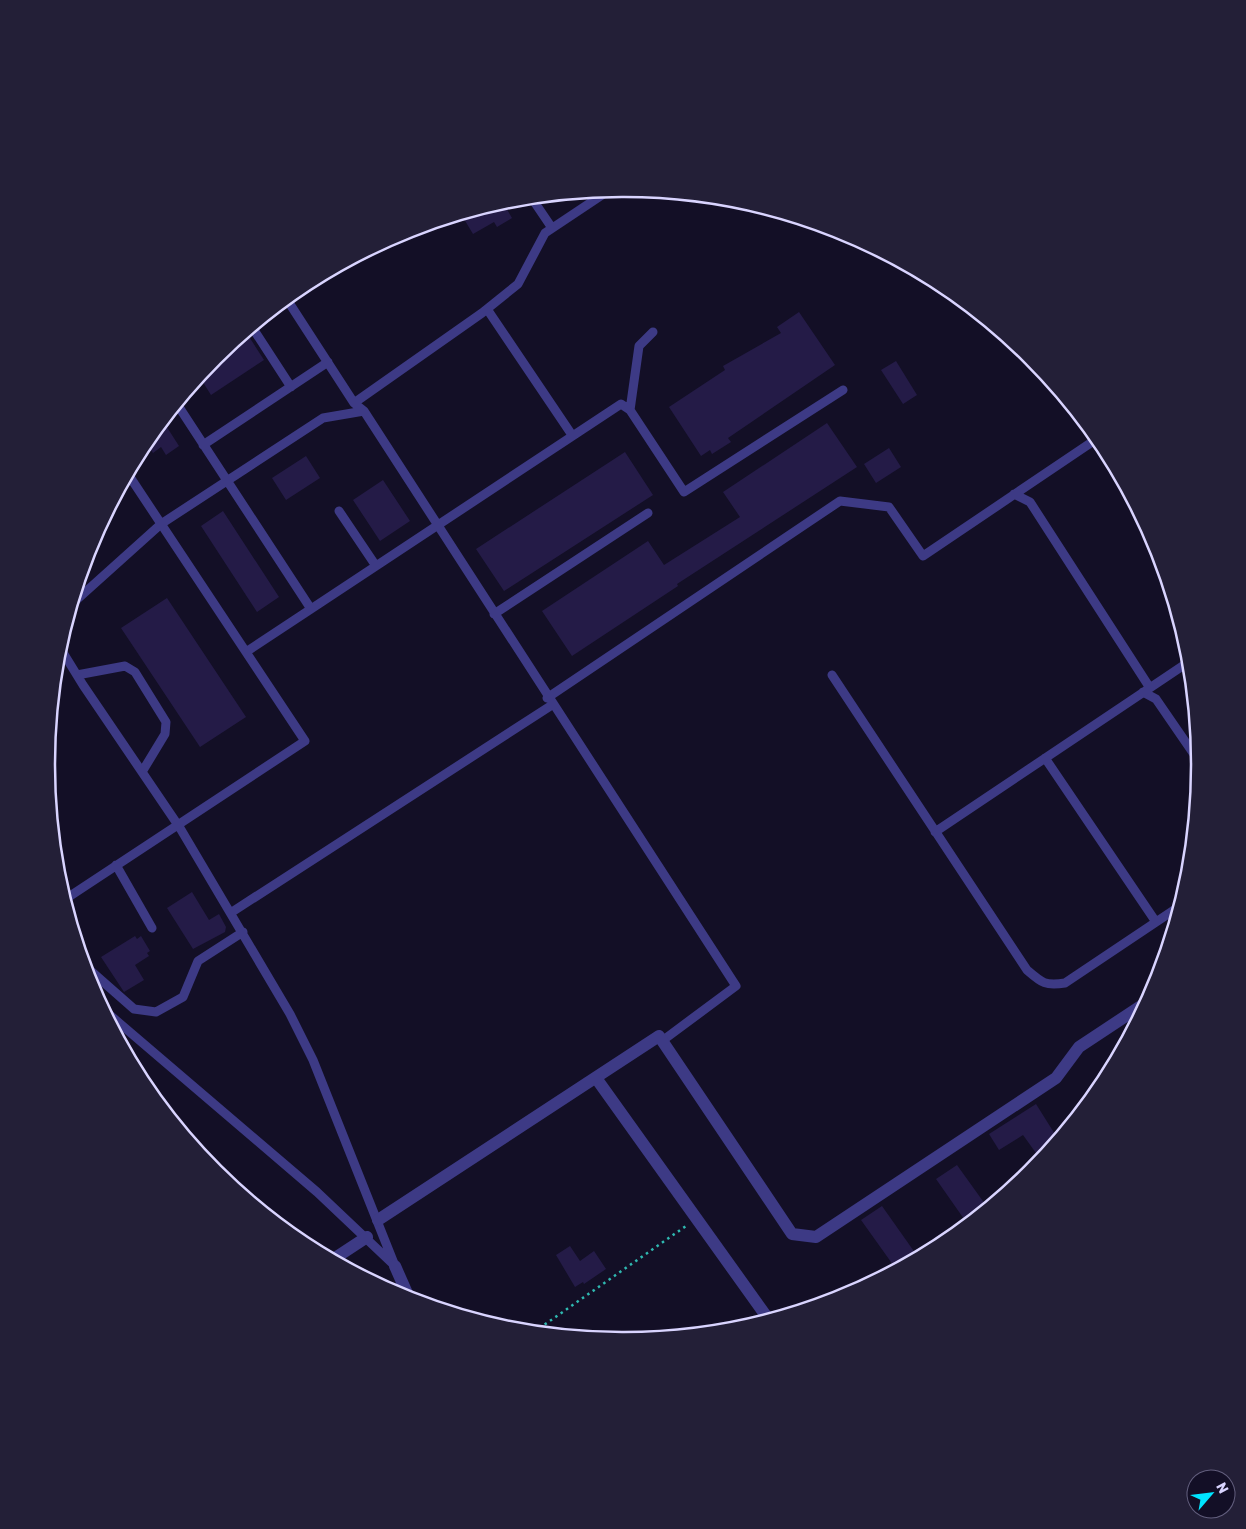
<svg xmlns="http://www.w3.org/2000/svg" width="1246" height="1529" font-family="Rubik,sans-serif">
  <rect width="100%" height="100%" fill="#130f26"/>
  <path fill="#241b47" d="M 502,201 L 512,218 L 497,227 L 494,222 L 473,234 L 461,214 Z
    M 799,312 L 835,365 L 728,438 L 731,442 L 712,454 L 710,450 L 701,456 L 669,407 L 725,370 L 723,366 L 781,333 L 777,327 Z
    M 246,332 L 264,360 L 211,395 L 199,376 L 215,356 Z
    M 896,361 L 917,395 L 903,404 L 881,370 Z
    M 163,421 L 179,446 L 166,455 L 161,447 L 153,453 L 145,442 Z
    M 827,423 L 857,467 L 677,584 L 678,586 L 572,656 L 542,611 L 648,541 L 664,565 L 740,517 L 723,492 Z
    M 889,448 L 901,467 L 876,483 L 864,464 Z
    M 625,452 L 653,495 L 504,591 L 476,549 Z
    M 306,456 L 320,478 L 286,500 L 272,478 Z
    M 383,480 L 410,521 L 380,541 L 353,500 Z
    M 223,511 L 279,597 L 257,612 L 201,526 Z
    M 167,598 L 246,717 L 200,747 L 121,628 Z
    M 192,892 L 209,920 L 219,914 L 226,927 L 225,932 L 193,949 L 167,908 Z
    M 135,936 L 137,939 L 141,936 L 150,951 L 147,953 L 149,956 L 135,965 L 144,980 L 124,992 L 101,957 Z
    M 1036,1104 L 1058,1139 L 1041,1160 L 1023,1135 L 999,1150 L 989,1134 Z
    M 957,1165 L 985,1204 L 964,1219 L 936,1179 Z
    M 882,1206 L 918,1257 L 896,1269 L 861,1220 Z
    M 570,1246 L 580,1261 L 594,1251 L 606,1269 L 584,1284 L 583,1282 L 575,1287 L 556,1255 Z"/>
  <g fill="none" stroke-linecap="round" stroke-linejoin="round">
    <path stroke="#2fb8b0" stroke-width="2.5" stroke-dasharray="2.5 4" stroke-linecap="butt" d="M 534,1332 L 686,1226"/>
    <path stroke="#3d3a85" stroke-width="9" d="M 531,197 L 552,228
      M 286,298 L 354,403 L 364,411 L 736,986 L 662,1041
      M 487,309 L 572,435
      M 255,324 L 288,301
      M 252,327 L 291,387
      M 354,403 L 482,313 L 518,284 L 545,233 L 611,189
      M 177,404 L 311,609 L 621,404 L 630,410 L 684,492 L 843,390
      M 630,410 L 639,346 L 653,332
      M 203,445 L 328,362
      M 1014,494 L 1030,502 L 1150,688
      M 339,511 L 376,566
      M 72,604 L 161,524 L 323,418 L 364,411
      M 494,614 L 648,513
      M 59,646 L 83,685 L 180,828 L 290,1014 L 313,1060 L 395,1266
      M 246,652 L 311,609
      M 77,675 L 125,666 L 135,672 L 166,722 L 165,734 L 142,772
      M 832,675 L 1027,970 C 1042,983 1045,986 1065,983 L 1180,906
      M 1143,692 L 1156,699 L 1200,763
      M 547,698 L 840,501 L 889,507 L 923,556 L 1098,438
      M 1045,758 L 1156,922
      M 935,832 L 1190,661
      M 116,865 L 152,928
      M 64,900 L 305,741 L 128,474
      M 232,912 L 552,705
      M 84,965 L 134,1009 L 156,1012 L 183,997 L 198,961 L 243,932
      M 104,1010 L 317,1192 L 393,1264"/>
    <path stroke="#3d3a85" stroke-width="12" d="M 596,1078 L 769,1320
      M 378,1220 L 659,1036 L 792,1234 L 816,1237 L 1056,1078 L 1079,1047 L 1147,1002
      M 332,1260 L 367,1237"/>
    <path stroke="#3d3a85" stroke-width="12" d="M 395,1266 L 410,1300"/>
  </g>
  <path d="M0 0H1246V1529H0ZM622 197H624A567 567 0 0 1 1191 764V765A567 567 0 0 1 624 1332H622A567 567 0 0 1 55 765V764A567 567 0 0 1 622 197Z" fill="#231f37" fill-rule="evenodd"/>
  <path fill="none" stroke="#d9d4ff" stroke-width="2.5" d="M622 197H624A567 567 0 0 1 1191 764V765A567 567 0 0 1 624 1332H622A567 567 0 0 1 55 765V764A567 567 0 0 1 622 197Z"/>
  <g transform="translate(1211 1494) rotate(62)"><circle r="24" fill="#130f26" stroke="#625e7d"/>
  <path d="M0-4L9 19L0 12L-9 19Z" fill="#00e5ff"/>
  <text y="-8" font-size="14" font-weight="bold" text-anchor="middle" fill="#d9d4ff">N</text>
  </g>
</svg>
